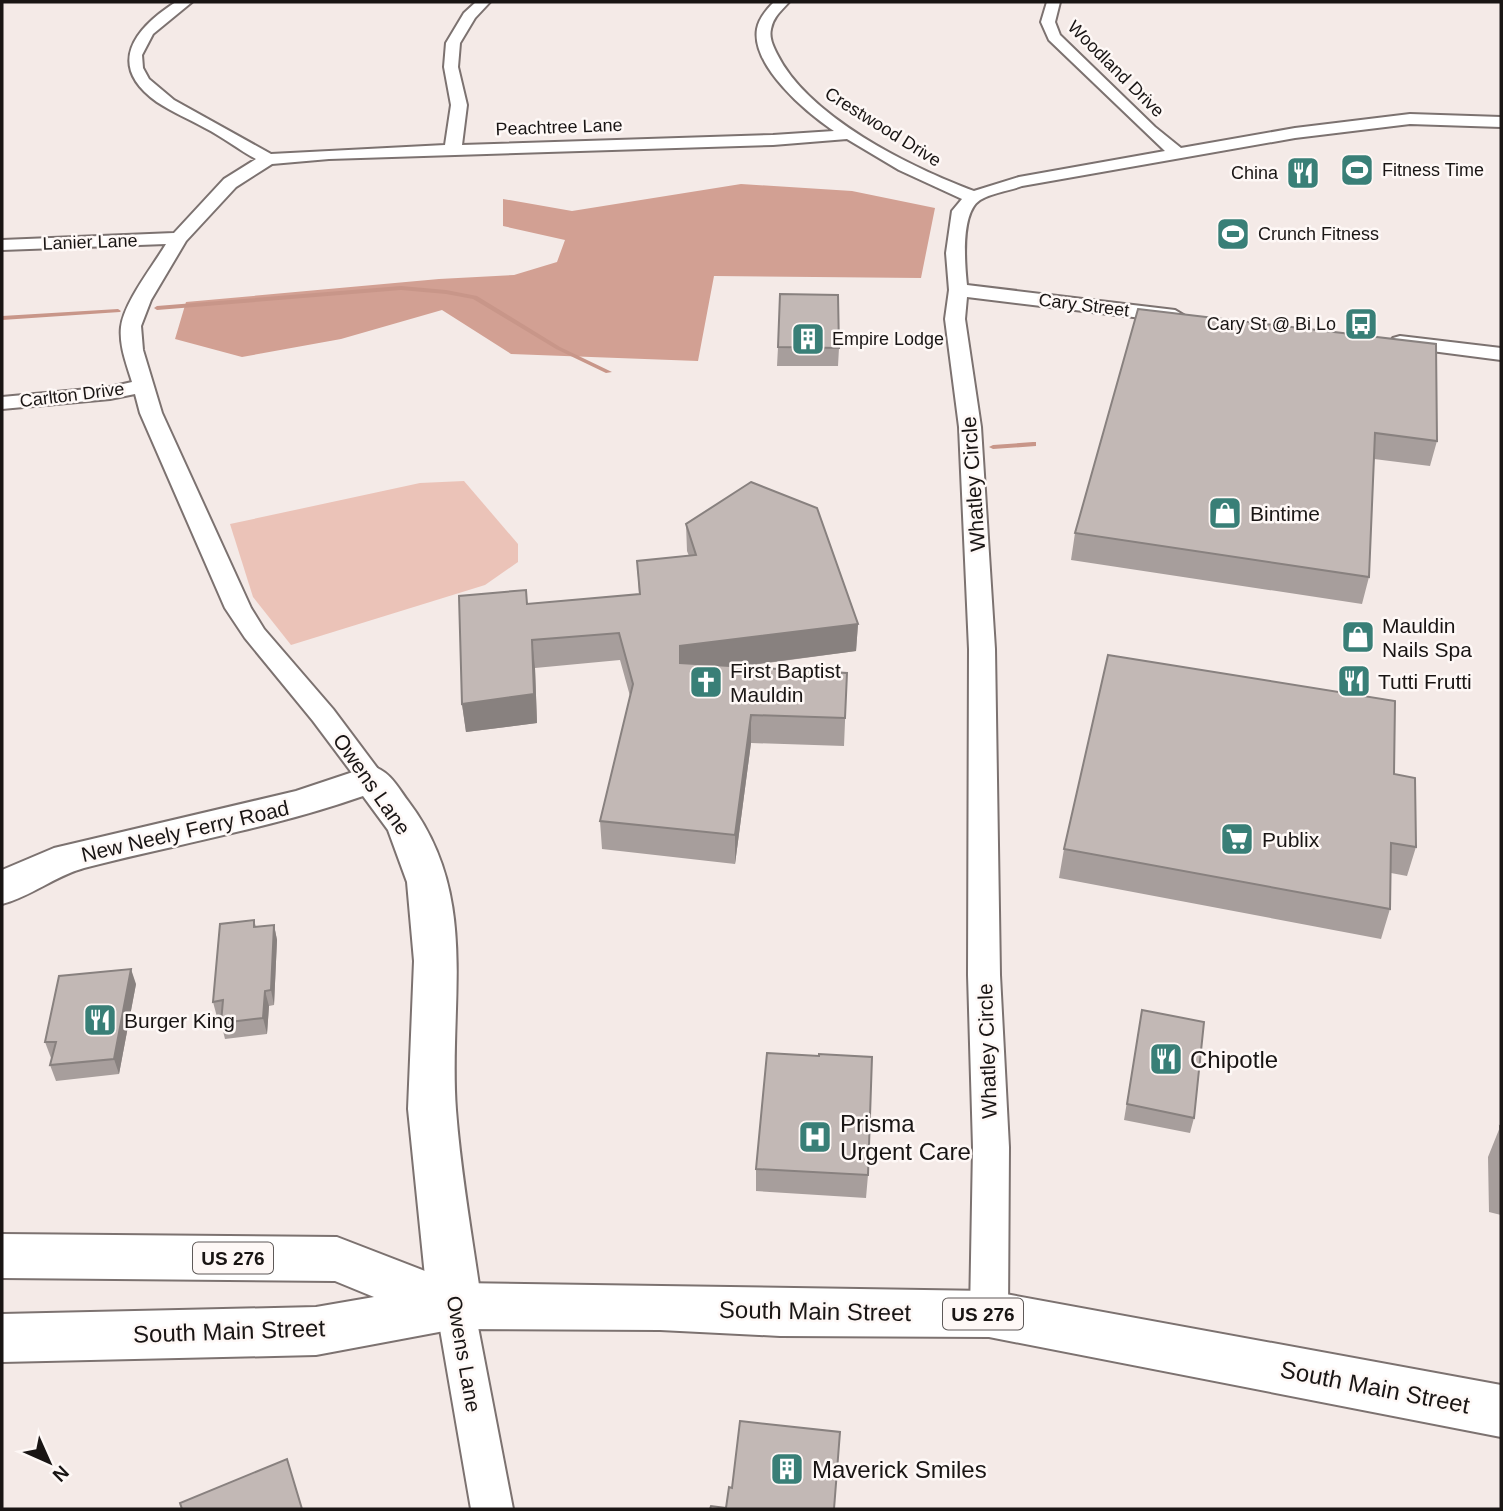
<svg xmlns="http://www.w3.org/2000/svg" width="1503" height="1511" font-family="Helvetica,sans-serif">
  <rect width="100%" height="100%" fill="#f4eae7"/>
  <path fill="#ebc3b8" d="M 464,481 L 518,544 L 518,562 L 485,585 L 291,645 L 253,597 L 230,524 L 420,483 Z"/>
  <path fill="#d2a093" d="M 741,184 L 852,191 L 935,208 L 921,278 L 714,276 L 698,361 L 511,354 L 442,310 L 341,339 L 242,357 L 175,339 L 186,302 L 439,279 L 514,275 L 557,262 L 565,240 L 503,226 L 503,199 L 572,211 Z"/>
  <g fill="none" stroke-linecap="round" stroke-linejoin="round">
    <path fill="#c89689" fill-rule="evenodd" d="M 401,286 L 446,290 L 477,296 L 560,347 L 612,372 L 606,373 L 556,349 L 473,299 L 446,294 L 401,290 L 157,310 L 154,308 L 157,306 Z
      M 118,309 L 121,311 L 120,312 L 2,320 L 2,316 Z
      M 1033,442 L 1036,442 L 1036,446 L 993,449 L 989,447 L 993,445 Z"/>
    <defs>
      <path id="street" d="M 176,2 L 192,2 L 153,34 L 142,55 L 143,68 L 149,79 L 174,100 L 271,154 L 445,145 L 451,105 L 444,67 L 446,43 L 464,13 L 476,2 L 490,2 L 475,18 L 460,43 L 458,67 L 467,105 L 462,145 L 773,135 L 834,131 C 807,113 751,66 757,29 C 759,18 767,9 774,2 L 789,2 C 782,10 773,17 771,29 C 769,38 773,46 777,54 C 808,117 910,167 974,191 L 1019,177 L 1165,151 L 1049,40 L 1041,22 L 1047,2 L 1060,2 L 1055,22 L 1060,35 L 1155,127 L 1181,148 L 1295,128 L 1410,114 L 1501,117 L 1501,127 L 1410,124 L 1295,138 L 1022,186 C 1009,191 991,193 980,200 C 960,213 965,265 967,285 L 1175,310 L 1185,316 L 1175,322 L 967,297 L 965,319 L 981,427 L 995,649 L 1000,975 L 1009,1147 L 1008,1314 L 1003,1326 L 989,1331 L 975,1326 L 970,1314 L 973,1147 L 968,975 L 969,649 L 959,427 L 945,319 L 949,290 L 946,253 L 952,211 L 962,199 L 899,170 L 847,139 L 773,145 L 329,159 L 272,164 L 236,187 L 186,241 L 151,300 L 141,326 L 143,350 L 162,413 L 251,608 L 264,629 L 333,709 L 381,773 L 385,779 L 381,785 L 371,788 L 361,785 L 313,721 L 245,638 L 225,608 L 140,413 L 135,394 L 110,399 L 2,409 L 2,397 L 110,387 L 132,382 C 127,365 119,346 121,327 C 124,302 153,266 166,244 L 2,250 L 2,240 L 174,233 L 224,179 L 256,159 C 239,150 223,137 205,128 C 189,119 172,112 157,102 C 105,65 135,28 176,2 Z
        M 1400,336 L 1501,348 L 1501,360 L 1393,346 L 1390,342 L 1393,338 Z
        M 455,1289 L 469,1294 L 474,1306 L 513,1509 L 471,1509 L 436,1306 L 441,1294 Z"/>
      <path id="secondary" d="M 371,766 C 390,771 397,786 408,801 C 481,897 448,1001 456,1110 C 461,1176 473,1241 482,1306 L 474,1322 L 455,1329 L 436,1322 L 428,1306 L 408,1109 L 414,961 L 407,882 L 388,830 L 363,796 C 272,828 177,844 84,868 C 55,876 30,897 2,904 L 2,870 L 54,848 L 296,791 Z"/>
      <path id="primary" d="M 2,1234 L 337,1237 L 456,1283 L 989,1291 L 1501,1385 L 1501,1437 L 989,1337 L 780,1336 L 660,1330 L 455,1329 L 316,1355 L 2,1362 L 2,1314 L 316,1307 L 374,1297 L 335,1281 L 2,1278 Z"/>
    </defs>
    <use href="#street" stroke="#7c7270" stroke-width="4"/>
    <use href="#secondary" stroke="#7c7270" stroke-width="4"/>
    <use href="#primary" stroke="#7c7270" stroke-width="4"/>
    <use href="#street" fill="#fff" fill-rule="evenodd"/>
    <use href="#secondary" fill="#fff" fill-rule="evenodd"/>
    <use href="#primary" fill="#fff" fill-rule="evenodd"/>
  </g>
  <path fill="#a79e9c" d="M 1138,309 L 1437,441 L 1430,466 L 1374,459 L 1369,577 L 1362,604 L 1071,560 L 1075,533 Z
    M 778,347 L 839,348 L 838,366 L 777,366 Z
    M 686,524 L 858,624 L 856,651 L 739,667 L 847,673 L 844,746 L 751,743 L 735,864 L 602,849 L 600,821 L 630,696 L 620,660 L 535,668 L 537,723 L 466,732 L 462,704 L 528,604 L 639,594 L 637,561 L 689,556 L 687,551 Z
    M 1394,774 L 1416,847 L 1407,876 L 1391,873 L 1390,909 L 1381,939 L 1059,878 L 1064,849 Z
    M 254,920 L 256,927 L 274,925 L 277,940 L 274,1005 L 269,1006 L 267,1034 L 225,1039 L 221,1023 L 221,1016 L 217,1017 L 213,1002 Z
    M 136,984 L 119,1074 L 56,1081 L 50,1065 L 52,1058 L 51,1058 L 45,1042 Z
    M 1142,1010 L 1194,1118 L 1190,1133 L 1124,1120 Z
    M 1500,1127 L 1501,1128 L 1501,1215 L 1489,1212 L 1488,1157 Z
    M 756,1169 L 868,1175 L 866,1198 L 756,1191 Z"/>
  <path fill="#88817f" d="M 858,624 L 856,651 L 680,674 L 680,646 Z
    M 532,640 L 535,668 L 537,723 L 466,732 L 462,704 Z
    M 751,715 L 751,743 L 735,864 L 735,835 Z
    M 274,925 L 277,940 L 274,1005 L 271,990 Z
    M 131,969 L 136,984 L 119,1074 L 114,1059 Z
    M 265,991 L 269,1006 L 267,1034 L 263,1018 Z"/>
  <path fill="#c2b8b5" stroke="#88817f" stroke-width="2" d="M 780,294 L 838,295 L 839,348 L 778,347 Z
    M 1138,309 L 1436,344 L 1437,441 L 1375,433 L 1369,577 L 1075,533 Z
    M 751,482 L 817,508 L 858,624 L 680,646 L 680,663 L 847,673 L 845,718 L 751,715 L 735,835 L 600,821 L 633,684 L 619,633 L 532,640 L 534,694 L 462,704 L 459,596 L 526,590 L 527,604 L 640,594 L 637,561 L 696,555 L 686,524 Z
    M 1108,655 L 1395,701 L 1394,774 L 1415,778 L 1416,847 L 1391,843 L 1390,909 L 1064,849 Z
    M 254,920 L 254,927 L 274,925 L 271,990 L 265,991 L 263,1018 L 221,1023 L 223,1000 L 213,1002 L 220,924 Z
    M 131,969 L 114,1059 L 50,1065 L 56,1042 L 45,1042 L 59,976 Z
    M 1142,1010 L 1204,1022 L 1194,1118 L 1127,1104 Z
    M 767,1053 L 819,1056 L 819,1054 L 872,1057 L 868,1175 L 756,1169 Z
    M 1500,1127 L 1501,1128 L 1501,1169 Z
    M 740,1421 L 840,1432 L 834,1509 L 710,1509 L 711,1506 L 726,1508 L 729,1487 L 732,1488 Z
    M 287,1459 L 302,1509 L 182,1509 L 180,1503 Z"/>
  <defs>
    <symbol id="stadium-square" viewBox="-11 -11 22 22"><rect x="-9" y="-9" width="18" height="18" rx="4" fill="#397f77" stroke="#fef8f6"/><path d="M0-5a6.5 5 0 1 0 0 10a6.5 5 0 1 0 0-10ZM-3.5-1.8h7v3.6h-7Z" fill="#fff"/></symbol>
    <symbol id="restaurant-square" viewBox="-11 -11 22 22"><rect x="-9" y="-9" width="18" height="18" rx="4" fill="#397f77" stroke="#fef8f6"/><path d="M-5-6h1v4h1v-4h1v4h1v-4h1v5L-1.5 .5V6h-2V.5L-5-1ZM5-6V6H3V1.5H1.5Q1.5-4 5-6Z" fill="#fff"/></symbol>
    <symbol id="bus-square" viewBox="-11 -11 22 22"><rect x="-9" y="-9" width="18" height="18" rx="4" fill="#397f77" stroke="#fef8f6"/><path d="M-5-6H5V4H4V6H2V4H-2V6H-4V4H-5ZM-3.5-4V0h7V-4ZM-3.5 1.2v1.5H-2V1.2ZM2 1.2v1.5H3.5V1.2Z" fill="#fff"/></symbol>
    <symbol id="building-square" viewBox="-11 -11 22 22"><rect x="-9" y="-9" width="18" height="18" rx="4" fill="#397f77" stroke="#fef8f6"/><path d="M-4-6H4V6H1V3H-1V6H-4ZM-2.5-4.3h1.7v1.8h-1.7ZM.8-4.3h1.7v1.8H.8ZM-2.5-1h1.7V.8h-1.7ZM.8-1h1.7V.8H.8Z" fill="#fff"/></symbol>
    <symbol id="shop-square" viewBox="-11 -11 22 22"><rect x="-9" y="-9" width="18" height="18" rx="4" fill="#397f77" stroke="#fef8f6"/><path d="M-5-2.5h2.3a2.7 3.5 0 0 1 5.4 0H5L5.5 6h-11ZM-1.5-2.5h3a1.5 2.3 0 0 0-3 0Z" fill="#fff"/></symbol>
    <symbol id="church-square" viewBox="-11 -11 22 22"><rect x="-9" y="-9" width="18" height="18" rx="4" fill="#397f77" stroke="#fef8f6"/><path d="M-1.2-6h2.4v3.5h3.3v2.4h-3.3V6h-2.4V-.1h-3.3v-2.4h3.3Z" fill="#fff"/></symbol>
    <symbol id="supermarket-square" viewBox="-11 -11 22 22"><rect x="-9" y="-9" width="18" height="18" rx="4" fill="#397f77" stroke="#fef8f6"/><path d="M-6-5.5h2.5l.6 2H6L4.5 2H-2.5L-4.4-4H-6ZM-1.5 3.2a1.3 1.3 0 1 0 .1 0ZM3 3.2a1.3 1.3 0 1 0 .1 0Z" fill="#fff"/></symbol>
    <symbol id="hospital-square" viewBox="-11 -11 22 22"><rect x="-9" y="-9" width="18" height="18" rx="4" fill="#397f77" stroke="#fef8f6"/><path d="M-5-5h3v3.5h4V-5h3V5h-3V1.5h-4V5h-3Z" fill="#fff"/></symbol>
  </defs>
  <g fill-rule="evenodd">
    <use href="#stadium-square" x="1338" y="151" width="38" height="38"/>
    <use href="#restaurant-square" x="1284" y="154" width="38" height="38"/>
    <use href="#stadium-square" x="1214" y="215" width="38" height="38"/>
    <use href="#bus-square" x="1342" y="305" width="38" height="38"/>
    <use href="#building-square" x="789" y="320" width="38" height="38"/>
    <use href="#shop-square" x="1206" y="494" width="38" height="38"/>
    <use href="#shop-square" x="1339" y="618" width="38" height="38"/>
    <use href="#restaurant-square" x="1335" y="662" width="38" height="38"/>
    <use href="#church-square" x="687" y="663" width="38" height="38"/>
    <use href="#supermarket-square" x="1218" y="820" width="38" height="38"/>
    <use href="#restaurant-square" x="81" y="1001" width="38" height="38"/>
    <use href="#restaurant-square" x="1147" y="1040" width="38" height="38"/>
    <use href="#hospital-square" x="796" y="1118" width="38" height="38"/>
    <use href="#building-square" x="768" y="1450" width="38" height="38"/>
  </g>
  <g text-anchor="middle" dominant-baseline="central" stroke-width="5" stroke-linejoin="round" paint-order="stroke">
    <g font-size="18" fill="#191514" stroke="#fef8f6">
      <text transform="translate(1116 69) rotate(45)">Woodland Drive</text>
      <text transform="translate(559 127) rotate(-2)">Peachtree Lane</text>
      <text transform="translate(883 127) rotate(32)">Crestwood Drive</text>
      <text transform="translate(90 242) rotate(-2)">Lanier Lane</text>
      <text transform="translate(1084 305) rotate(7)">Cary Street</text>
      <text transform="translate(72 395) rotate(-7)">Carlton Drive</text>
    </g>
    <g font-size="18" fill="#191514" stroke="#fef8f6" text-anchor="start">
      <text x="1382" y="170">Fitness Time</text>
      <text x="1278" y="173" text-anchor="end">China</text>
      <text x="1258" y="234">Crunch Fitness</text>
      <text x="1336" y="324" text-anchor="end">Cary St @ Bi Lo</text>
      <text x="832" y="339">Empire Lodge</text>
    </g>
    <g fill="#fef8f6" stroke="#5e5958" stroke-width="2">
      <rect x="193" y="1242.5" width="80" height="31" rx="5"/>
      <rect x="943" y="1298.5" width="80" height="31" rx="5"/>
    </g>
    <g font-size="19" font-weight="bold" fill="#191514">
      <text x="233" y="1258">US 276</text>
      <text x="983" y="1314">US 276</text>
    </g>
    <g font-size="21" fill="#191514" stroke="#fef8f6">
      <text transform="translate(973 484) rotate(-94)">Whatley Circle</text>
      <text transform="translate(372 784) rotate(55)">Owens Lane</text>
      <text transform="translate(185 831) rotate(-13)">New Neely Ferry Road</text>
      <text transform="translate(987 1051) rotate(-92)">Whatley Circle</text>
      <text transform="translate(464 1354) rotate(80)">Owens Lane</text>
    </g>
    <g font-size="21" fill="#191514" stroke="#fef8f6" text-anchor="start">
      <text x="1250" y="513">Bintime</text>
      <text x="1382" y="625">Mauldin<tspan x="1382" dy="24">Nails Spa</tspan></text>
      <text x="730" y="670">First Baptist<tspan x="730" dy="24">Mauldin</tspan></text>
      <text x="1378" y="681">Tutti Frutti</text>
      <text x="1262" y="839">Publix</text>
      <text x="124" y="1020">Burger King</text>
    </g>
    <g font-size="24" fill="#191514" stroke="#fef8f6" text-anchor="start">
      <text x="1190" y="1059">Chipotle</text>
      <text x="840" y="1123">Prisma<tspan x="840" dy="28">Urgent Care</tspan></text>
      <text x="812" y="1469">Maverick Smiles</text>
    </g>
    <g font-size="24" fill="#191514" stroke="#fef8f6">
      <text transform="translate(815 1311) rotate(1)">South Main Street</text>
      <text transform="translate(229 1331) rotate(-2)">South Main Street</text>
      <text transform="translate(1375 1387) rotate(11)">South Main Street</text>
    </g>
  </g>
  <rect width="1503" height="1511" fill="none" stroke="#191514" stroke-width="7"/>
  <g transform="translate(49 1462) rotate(135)" stroke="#fef8f6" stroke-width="5" paint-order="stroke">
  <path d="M0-5L12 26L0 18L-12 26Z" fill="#191514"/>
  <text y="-10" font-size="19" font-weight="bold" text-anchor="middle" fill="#191514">N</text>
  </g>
</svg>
